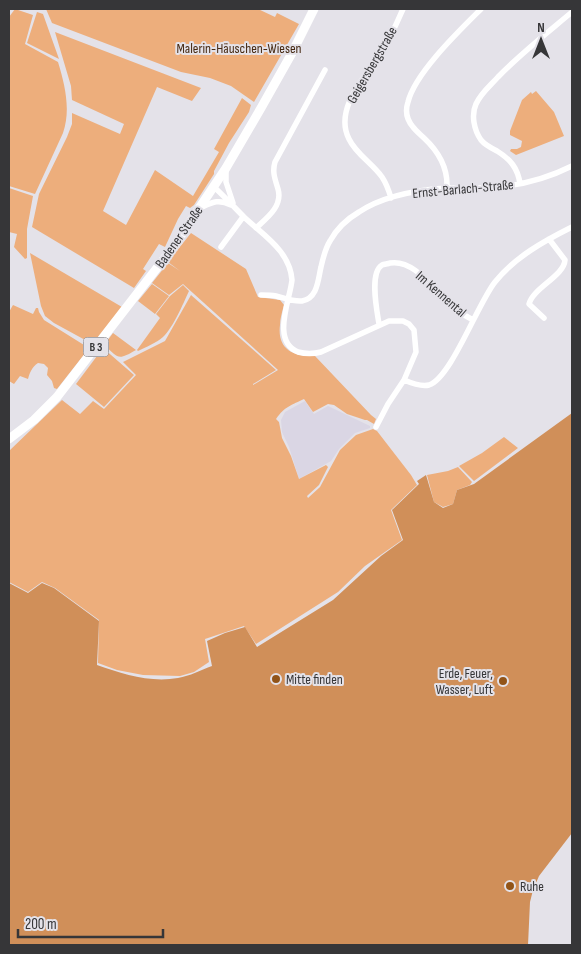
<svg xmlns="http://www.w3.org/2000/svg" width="581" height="954" font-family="'Sofia Sans Condensed',sans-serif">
  <rect width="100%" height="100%" fill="#e4e2e9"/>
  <path fill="#dad6e4" d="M 305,401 L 314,414 L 328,406 L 370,426 L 370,428 L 355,433 L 339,449 L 331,461 L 299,479 L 289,447 L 282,432 L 281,420 L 285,412 Z"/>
  <path fill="#edae7c" d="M 15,9 L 33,15 L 25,44 L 58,62 C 65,85 71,110 63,133 L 35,194 L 9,186 L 9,17 Z
    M 46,9 L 258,9 L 275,17 L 277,13 L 299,24 L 254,102 L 231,86 L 210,78 L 181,72 L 52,23 Z
    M 37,12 L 43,14 L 59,59 L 27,43 Z
    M 55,32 L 201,88 L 192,101 L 157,87 L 103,211 L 126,225 L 155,170 L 193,196 L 219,152 L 214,149 L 242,98 L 251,105 L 249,112 L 229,143 L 214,171 L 214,174 L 194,205 L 190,208 L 186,206 L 178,219 L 165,247 L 159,244 L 143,269 L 146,271 L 134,288 L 32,227 L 39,194 L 67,137 L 86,147 L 67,137 L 72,124 L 72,113 L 120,134 L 124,124 L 72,100 L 71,86 Z
    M 536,91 L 554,112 L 564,136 L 516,155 L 510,151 L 511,149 L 517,149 L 521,147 L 522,141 L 510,135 L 510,131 L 522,100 L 531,92 L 532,94 Z
    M 9,188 L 33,196 L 27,229 L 27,258 L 25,259 L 14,247 L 17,234 L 9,232 Z
    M 191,233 L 246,269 L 258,297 L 280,300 L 284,305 C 282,312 280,319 280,325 C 277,349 293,357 315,356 L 371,415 L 376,419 L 374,424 L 367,420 L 365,420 L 347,414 L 334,405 L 328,404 L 313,412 L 304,399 C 292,405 285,406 276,419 L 279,422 L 282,438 L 291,456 L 299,479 L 326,465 L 328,467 L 319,485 L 307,496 L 308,498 L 320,487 L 340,450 L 356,435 L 373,429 L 377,431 L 411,475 L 417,485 L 391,510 L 402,540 L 365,566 L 338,592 L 256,644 L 244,626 L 205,639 L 209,662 L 194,672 L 180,676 L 143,675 L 117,670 L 98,663 L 99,620 L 55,588 L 42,582 L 28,592 L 9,582 L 9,451 L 62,400 L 80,414 L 93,401 L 104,409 L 136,375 L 123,362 L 165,341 L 191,295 L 276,370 L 253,384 L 253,385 L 278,370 L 183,284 L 169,295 L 152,283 L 168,263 L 180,271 L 168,262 Z
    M 30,253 L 122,307 L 94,343 L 87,341 L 54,323 L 45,316 L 41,306 Z
    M 152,284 L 169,296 L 155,314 L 138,301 Z
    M 183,285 L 189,291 C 183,304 173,328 163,337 C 156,343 146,347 138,351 L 137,350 L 160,318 L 156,314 L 170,296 Z
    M 13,305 L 33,314 L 36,308 L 38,308 L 39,312 L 44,320 L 84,345 L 86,352 L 57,389 L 54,388 L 52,381 L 47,375 L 48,368 L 44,364 L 38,363 C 32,367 30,372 28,379 L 20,376 L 14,384 L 9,381 L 9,312 Z
    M 113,333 L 136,350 C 117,361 119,358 104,345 Z
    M 103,348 L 134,375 L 104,407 L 76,384 Z
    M 504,437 L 518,448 L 474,481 L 459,466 L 482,453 Z
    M 458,467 L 472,482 L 470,485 L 457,490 L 453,504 L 443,507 L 434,502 L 427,475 L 448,471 Z"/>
  <path fill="#d08f59" d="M 572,413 L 572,833 L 539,876 L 533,890 L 530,902 L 528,945 L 9,945 L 9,583 L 28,593 L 42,583 L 54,588 L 99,621 L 97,665 C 123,674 150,683 178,678 C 190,676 201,670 212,666 L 207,641 L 225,633 L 245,627 L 257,647 L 333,600 L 381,556 L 403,540 L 392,510 L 419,484 L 417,481 L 426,475 L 434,502 L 443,508 L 453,504 L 457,490 L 474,484 Z"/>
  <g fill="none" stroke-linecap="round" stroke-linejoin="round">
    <path stroke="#fff" stroke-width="5.5" d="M 226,171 L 226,182 L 233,203
      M 520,184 C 518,168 510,159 497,151 C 491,148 485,145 481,140 C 474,130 471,115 476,104 C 481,93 490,86 498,77 C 521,53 547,33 572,12
      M 214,187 C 224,196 234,207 244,217 C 263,235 290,251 292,280 C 290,300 271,341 298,352 C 306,354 313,354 321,352 L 389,321 L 403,321 L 409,324 L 414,330 L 416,352 L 404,380 L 388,404 L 376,427
      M 447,188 C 448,168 438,151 424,138 C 420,134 416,131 413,127 C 407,120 405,111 408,102 C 415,73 460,30 481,9
      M 391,198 C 389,191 386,183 382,177 C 372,163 356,154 349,139 C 332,106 372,70 387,43 C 393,32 398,20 403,9
      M 202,207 C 213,202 219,199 231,205
      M 256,228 C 267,218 283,206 278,189 C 275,179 272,172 275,162 L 325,70
      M 221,247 L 243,217
      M 261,295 C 266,295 271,295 276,296 C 284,298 294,302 302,301 C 318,298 318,279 321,267 C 323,258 325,249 330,241 C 336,230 347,219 359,212 C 383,196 418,190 446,188 C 463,187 479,189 496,187 C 523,185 548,178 572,166
      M 544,318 L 529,304 C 533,288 564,276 565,260 L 549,239
      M 379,324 C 377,311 369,273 382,265 C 384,264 388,264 390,263 C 414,259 432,288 448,303 C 455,310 464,315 473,320
      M 404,380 C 411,383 421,387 429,385 C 451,378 478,303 495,282 C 515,257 544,241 572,227"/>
    <path stroke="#fff" stroke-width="9" d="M 9,439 L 34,420 L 57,397 L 174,246 L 226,168 L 261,108 L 292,53 L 314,9"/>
  </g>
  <g fill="#925418" stroke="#e4e2e9" stroke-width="2">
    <circle cx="276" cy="679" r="5"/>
    <circle cx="503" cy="681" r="5"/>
    <circle cx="510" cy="886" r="5"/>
  </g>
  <g text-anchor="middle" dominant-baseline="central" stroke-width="4" stroke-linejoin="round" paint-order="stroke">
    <rect fill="#e4e2e9" stroke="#6a6a6d" stroke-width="1" x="83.5" y="337.5" width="25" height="19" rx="4"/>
    <g font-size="12" font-weight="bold" fill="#363638">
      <text x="96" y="347">B 3</text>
    </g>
    <g font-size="14" fill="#452912" stroke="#e4e2e9">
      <text x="239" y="48">Malerin-Häuschen-Wiesen</text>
    </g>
    <g font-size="14" fill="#363638" stroke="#e4e2e9">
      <text transform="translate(372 65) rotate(-60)">Geigersbergstraße</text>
      <text transform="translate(463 189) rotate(-5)">Ernst-Barlach-Straße</text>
      <text transform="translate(179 237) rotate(-55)">Badener Straße</text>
      <text transform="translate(441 294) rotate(41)">Im Kennental</text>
    </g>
    <g font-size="14" fill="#363638" stroke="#e4e2e9" text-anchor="start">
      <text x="493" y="673" text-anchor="end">Erde, Feuer,<tspan x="493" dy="16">Wasser, Luft</tspan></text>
      <text x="286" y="679">Mitte finden</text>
      <text x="520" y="886">Ruhe</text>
    </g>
  </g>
  <rect width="581" height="954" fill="none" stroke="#363638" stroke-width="20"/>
  <g transform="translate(541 40)" stroke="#e4e2e9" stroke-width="4" paint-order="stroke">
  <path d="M0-4L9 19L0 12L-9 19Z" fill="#363638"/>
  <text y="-8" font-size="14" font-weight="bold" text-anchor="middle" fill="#363638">N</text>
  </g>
  <path d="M18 929v8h145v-8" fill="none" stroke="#363638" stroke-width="2.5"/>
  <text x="25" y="929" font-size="15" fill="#363638" stroke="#e4e2e9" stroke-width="4" paint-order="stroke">200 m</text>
</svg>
